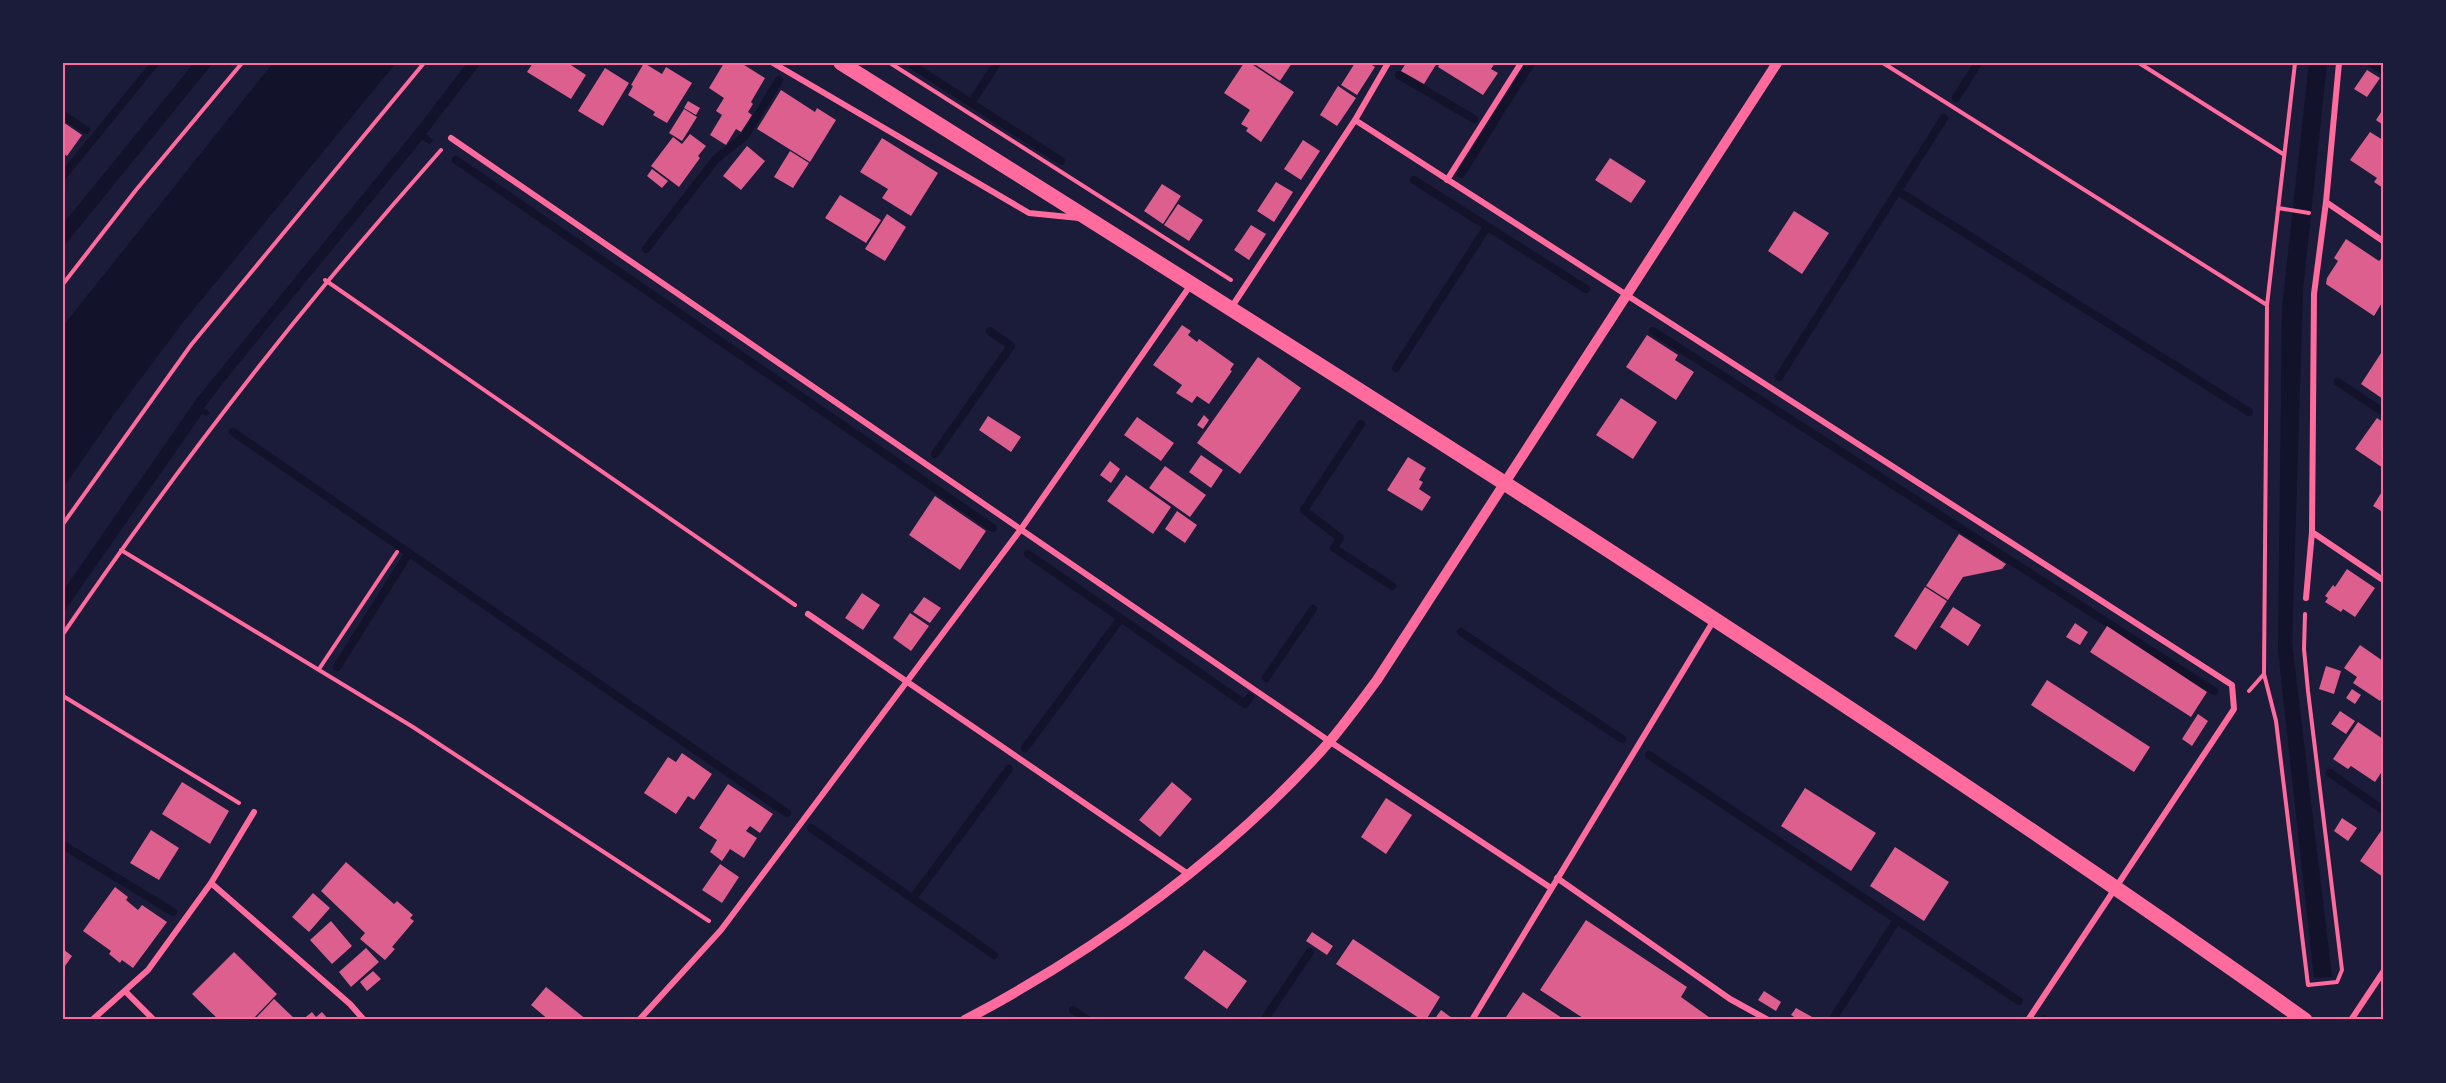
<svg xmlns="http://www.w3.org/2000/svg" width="2446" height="1083" font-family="Signika,sans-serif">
  <rect width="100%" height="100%" fill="#1b1b3a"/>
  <path fill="#12122b" d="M 194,63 L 213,63 L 63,247 L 63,224 Z
    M 273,63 L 396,63 L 184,321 L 115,413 L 63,488 L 63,326 Z
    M 467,63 L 481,63 L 426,134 L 433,140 L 430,144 L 422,140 L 226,379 L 204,408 L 210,413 L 207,416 L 202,414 L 63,613 L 63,591 L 198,397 L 417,128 Z
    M 2309,63 L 2327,63 L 2303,290 L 2292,643 L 2332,977 L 2314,978 L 2278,651 L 2282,308 Z"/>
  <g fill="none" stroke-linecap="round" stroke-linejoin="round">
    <path stroke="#12122b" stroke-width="8" d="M 909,63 L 1061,161
      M 2371,63 L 2383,71
      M 1399,75 L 1474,119
      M 1956,98 L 1978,63
      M 971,103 L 997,63
      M 63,115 L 86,130
      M 456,160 L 993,528
      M 1461,174 L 1531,63
      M 63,176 L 155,63
      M 1414,180 L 1586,289
      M 1898,191 L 2249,412
      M 646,249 L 716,159 L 745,136 L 779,80
      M 1653,331 L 2214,691
      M 1396,368 L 1487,227
      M 1779,377 L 1944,118
      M 2338,382 L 2383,412
      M 1361,424 L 1304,510 L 1340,538 L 1334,548 L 1392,586
      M 233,432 L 787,813
      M 935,454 L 1011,346 L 990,331
      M 1028,554 L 1245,704 L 1250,697
      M 1461,632 L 1622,739
      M 337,667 L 409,553
      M 1266,678 L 1313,609
      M 1025,748 L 1121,618
      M 1649,755 L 2019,1001
      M 2330,773 L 2383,810
      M 811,828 L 994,955
      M 63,845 L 173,912
      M 913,898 L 1009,769
      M 1073,1010 L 1088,1020
      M 2044,1019 L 2045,1020
      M 1264,1020 L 1310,952
      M 1832,1020 L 1897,920"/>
  </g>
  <path fill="#dd5f8e" d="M 533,63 L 568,63 L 586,75 L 571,99 L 527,72 Z
    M 644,63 L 662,74 L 666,67 L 692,83 L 667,123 L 653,115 L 655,112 L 628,95 L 633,86 L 631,85 Z
    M 724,63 L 741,63 L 765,78 L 751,102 L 753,104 L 748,112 L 752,115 L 741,132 L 736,129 L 726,145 L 710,135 L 722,115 L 716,111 L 724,98 L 709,88 Z
    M 1244,63 L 1250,63 L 1294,92 L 1261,142 L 1246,131 L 1248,128 L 1241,124 L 1250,110 L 1224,93 Z
    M 1253,63 L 1292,63 L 1280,81 Z
    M 1355,63 L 1369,63 L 1375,67 L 1357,95 L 1341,85 Z
    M 1406,63 L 1437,63 L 1424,84 L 1401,71 Z
    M 1440,63 L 1495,63 L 1491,69 L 1498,73 L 1483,95 L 1438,67 Z
    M 605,68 L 629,83 L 603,126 L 578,111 Z
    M 2367,70 L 2380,78 L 2367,97 L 2354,89 Z
    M 1338,86 L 1356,98 L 1337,126 L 1320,115 Z
    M 781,90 L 815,112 L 817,108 L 836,120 L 810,162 L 757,129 Z
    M 688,101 L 700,108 L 696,115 L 684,108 Z
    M 684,109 L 697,117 L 682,141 L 669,133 Z
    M 2383,109 L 2383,125 L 2376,120 Z
    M 63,122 L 82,135 L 67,156 L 63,153 Z
    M 2370,132 L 2383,140 L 2383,188 L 2374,182 L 2377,178 L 2350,160 Z
    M 690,134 L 706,146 L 698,156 L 700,158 L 679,187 L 651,166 L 673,137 L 682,144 Z
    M 882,138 L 938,173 L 911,216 L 882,198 L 888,189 L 860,172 Z
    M 1303,140 L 1320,151 L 1301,180 L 1284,169 Z
    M 747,146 L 765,161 L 741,190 L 723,176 Z
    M 790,151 L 809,163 L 793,188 L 774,177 Z
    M 1610,158 L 1646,181 L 1631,203 L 1595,180 Z
    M 652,169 L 668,181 L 662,188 L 647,176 Z
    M 1276,182 L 1293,192 L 1274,222 L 1257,211 Z
    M 1162,184 L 1181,196 L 1163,224 L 1144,211 Z
    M 840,195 L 881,220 L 866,243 L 825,218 Z
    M 1178,204 L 1203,220 L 1189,241 L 1164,225 Z
    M 1794,211 L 1829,233 L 1802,274 L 1768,251 Z
    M 887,214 L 906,227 L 885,261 L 865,249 Z
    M 1251,225 L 1266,234 L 1249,260 L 1234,250 Z
    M 2346,239 L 2379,261 L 2383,257 L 2383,301 L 2374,316 L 2326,284 L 2327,278 L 2338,261 L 2334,258 Z
    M 1182,325 L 1191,331 L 1188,335 L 1197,342 L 1199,339 L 1234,364 L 1230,370 L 1232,371 L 1209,404 L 1197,396 L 1192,403 L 1176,393 L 1182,385 L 1153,365 Z
    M 1647,335 L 1678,355 L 1675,360 L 1694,372 L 1676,400 L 1626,367 Z
    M 2383,350 L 2383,399 L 2361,384 Z
    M 1258,357 L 1301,388 L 1240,474 L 1197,443 Z
    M 1621,398 L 1657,422 L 1633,459 L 1596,435 Z
    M 1204,415 L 1209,420 L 1203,429 L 1197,425 Z
    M 988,416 L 1021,437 L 1011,452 L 979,430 Z
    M 1137,417 L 1174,443 L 1161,461 L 1124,435 Z
    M 2377,418 L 2383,422 L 2383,468 L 2355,449 Z
    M 1201,455 L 1223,470 L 1211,488 L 1189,472 Z
    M 1408,457 L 1426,468 L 1419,480 L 1423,482 L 1419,489 L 1431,497 L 1422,511 L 1387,490 Z
    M 1110,461 L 1120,469 L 1111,483 L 1100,475 Z
    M 1165,466 L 1206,495 L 1190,517 L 1149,488 Z
    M 1126,475 L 1171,507 L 1153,534 L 1107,501 Z
    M 2383,490 L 2383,508 L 2381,511 L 2373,506 Z
    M 935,496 L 986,531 L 960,570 L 909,535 Z
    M 1177,511 L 1197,525 L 1185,543 L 1165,529 Z
    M 1959,534 L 2006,564 L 2002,569 L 1963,577 L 1948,600 L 1926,586 Z
    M 2347,569 L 2375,588 L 2355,617 L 2343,609 L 2341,612 L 2325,602 L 2328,598 L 2325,596 L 2333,585 L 2335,587 Z
    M 1925,587 L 1947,601 L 1916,650 L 1894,636 Z
    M 862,593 L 880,605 L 863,630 L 845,618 Z
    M 924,597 L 941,608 L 930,623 L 913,612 Z
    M 1953,607 L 1981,625 L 1968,646 L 1940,627 Z
    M 910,613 L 929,626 L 911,651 L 893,638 Z
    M 2075,623 L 2088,632 L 2080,645 L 2066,637 Z
    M 2107,626 L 2207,692 L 2191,717 L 2090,652 Z
    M 2360,645 L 2383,661 L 2383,697 L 2380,701 L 2353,683 L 2357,677 L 2344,668 Z
    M 2326,666 L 2341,671 L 2334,694 L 2319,689 Z
    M 2047,680 L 2150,747 L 2134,772 L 2031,705 Z
    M 2352,689 L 2361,695 L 2355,704 L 2346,698 Z
    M 2340,711 L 2355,721 L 2346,734 L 2331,724 Z
    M 2198,714 L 2208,721 L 2192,746 L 2182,739 Z
    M 2358,722 L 2383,739 L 2383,770 L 2375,782 L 2351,766 L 2348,769 L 2333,759 Z
    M 682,753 L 712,774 L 694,800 L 688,796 L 676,814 L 644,793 L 668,757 L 676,762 Z
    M 182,782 L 229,811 L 210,844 L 162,814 Z
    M 1172,782 L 1192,799 L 1160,837 L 1139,820 Z
    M 728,784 L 773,814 L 760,833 L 750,826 L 746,831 L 757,838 L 744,858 L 730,849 L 722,861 L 710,852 L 717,840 L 699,828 Z
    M 1805,788 L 1876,833 L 1851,871 L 1781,826 Z
    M 1386,798 L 1412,815 L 1386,854 L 1361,837 Z
    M 2342,818 L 2357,828 L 2348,841 L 2334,831 Z
    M 2383,828 L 2383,877 L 2360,861 Z
    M 151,830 L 179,848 L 159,880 L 130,863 Z
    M 1895,847 L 1949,882 L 1924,921 L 1870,886 Z
    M 346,862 L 394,904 L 397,901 L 413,915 L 410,918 L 414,921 L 392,947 L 395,949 L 385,960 L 360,939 L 365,933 L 321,891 Z
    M 720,864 L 739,877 L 722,903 L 702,890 Z
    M 115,887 L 128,897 L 126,900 L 138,910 L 142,905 L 167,922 L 133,968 L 122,960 L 120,963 L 109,954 L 111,951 L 83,931 Z
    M 313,893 L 330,908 L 309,932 L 292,917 Z
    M 1586,920 L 1687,987 L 1681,997 L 1713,1020 L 1586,1020 L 1540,990 Z
    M 331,921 L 352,946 L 332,964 L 310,940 Z
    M 1312,932 L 1333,946 L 1327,955 L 1306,941 Z
    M 1353,939 L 1440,997 L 1426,1020 L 1422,1020 L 1336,964 Z
    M 366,948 L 379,962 L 351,987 L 339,972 Z
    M 63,949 L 72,956 L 63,969 Z
    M 1204,950 L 1247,981 L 1227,1009 L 1184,978 Z
    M 234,952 L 277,994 L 252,1020 L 219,1020 L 192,994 Z
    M 373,971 L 381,979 L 367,991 L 360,982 Z
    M 546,987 L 587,1020 L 549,1020 L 531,1005 Z
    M 1764,991 L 1781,1002 L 1776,1011 L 1758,1000 Z
    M 1523,992 L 1565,1020 L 1504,1020 Z
    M 274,999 L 296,1020 L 254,1020 Z
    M 1796,1008 L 1814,1018 L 1812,1020 L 1799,1020 L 1791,1015 Z
    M 1441,1010 L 1452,1018 L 1451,1020 L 1434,1020 Z
    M 312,1012 L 316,1017 L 322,1012 L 329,1020 L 302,1020 Z"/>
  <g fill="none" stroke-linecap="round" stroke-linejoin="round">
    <path stroke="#ff6b9d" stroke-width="4" d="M 890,63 L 1231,280
      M 1883,63 L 2267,305
      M 2139,63 L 2283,154
      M 2278,208 L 2309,213
      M 325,280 L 795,605
      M 63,284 L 136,190 L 242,63
      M 63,524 L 191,345 L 424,63
      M 121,550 L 413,727 L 709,921
      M 63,634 C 146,513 234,394 328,281 C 365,237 403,193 441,150
      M 319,669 L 397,552
      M 2264,674 L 2276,721 L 2308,985 L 2337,982 L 2342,970 L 2308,691 L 2304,649 L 2305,614
      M 2249,691 L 2264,674 L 2267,305 L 2295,63
      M 63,696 L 239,803"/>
    <path stroke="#ff6b9d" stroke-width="6" d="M 773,63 L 1029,213 L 1079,218
      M 2339,63 L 2326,202 L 2314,294 L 2312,532 L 2383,580
      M 1355,120 L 2232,685 L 2234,709 L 2028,1020
      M 451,138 L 1329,741 L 1551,888
      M 1447,180 L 1521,63
      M 2326,202 L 2383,241
      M 1231,308 L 1355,120 L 1388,63
      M 2306,598 L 2312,532
      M 808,614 L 1188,874
      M 1557,878 L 1730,999 L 1768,1020
      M 211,883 L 350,1004 L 364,1020
      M 126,992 L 154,1020
      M 92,1020 L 148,970 L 211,883 L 254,812
      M 639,1020 L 721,930 L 1021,529 L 1192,283
      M 1472,1020 L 1714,620
      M 2351,1020 L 2383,972"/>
    <path stroke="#ff6b9d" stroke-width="10" d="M 965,1020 C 1096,951 1232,853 1330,741 C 1346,722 1362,700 1377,680 L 1777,63"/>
    <path stroke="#ff6b9d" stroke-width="15" d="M 841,63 C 1334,373 1829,683 2305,1020"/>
  </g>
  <rect width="2446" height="1083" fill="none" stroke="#1b1b3a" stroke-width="129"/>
  <rect x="64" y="64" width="2318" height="954" fill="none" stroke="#ff6b9d" stroke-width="2"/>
</svg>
